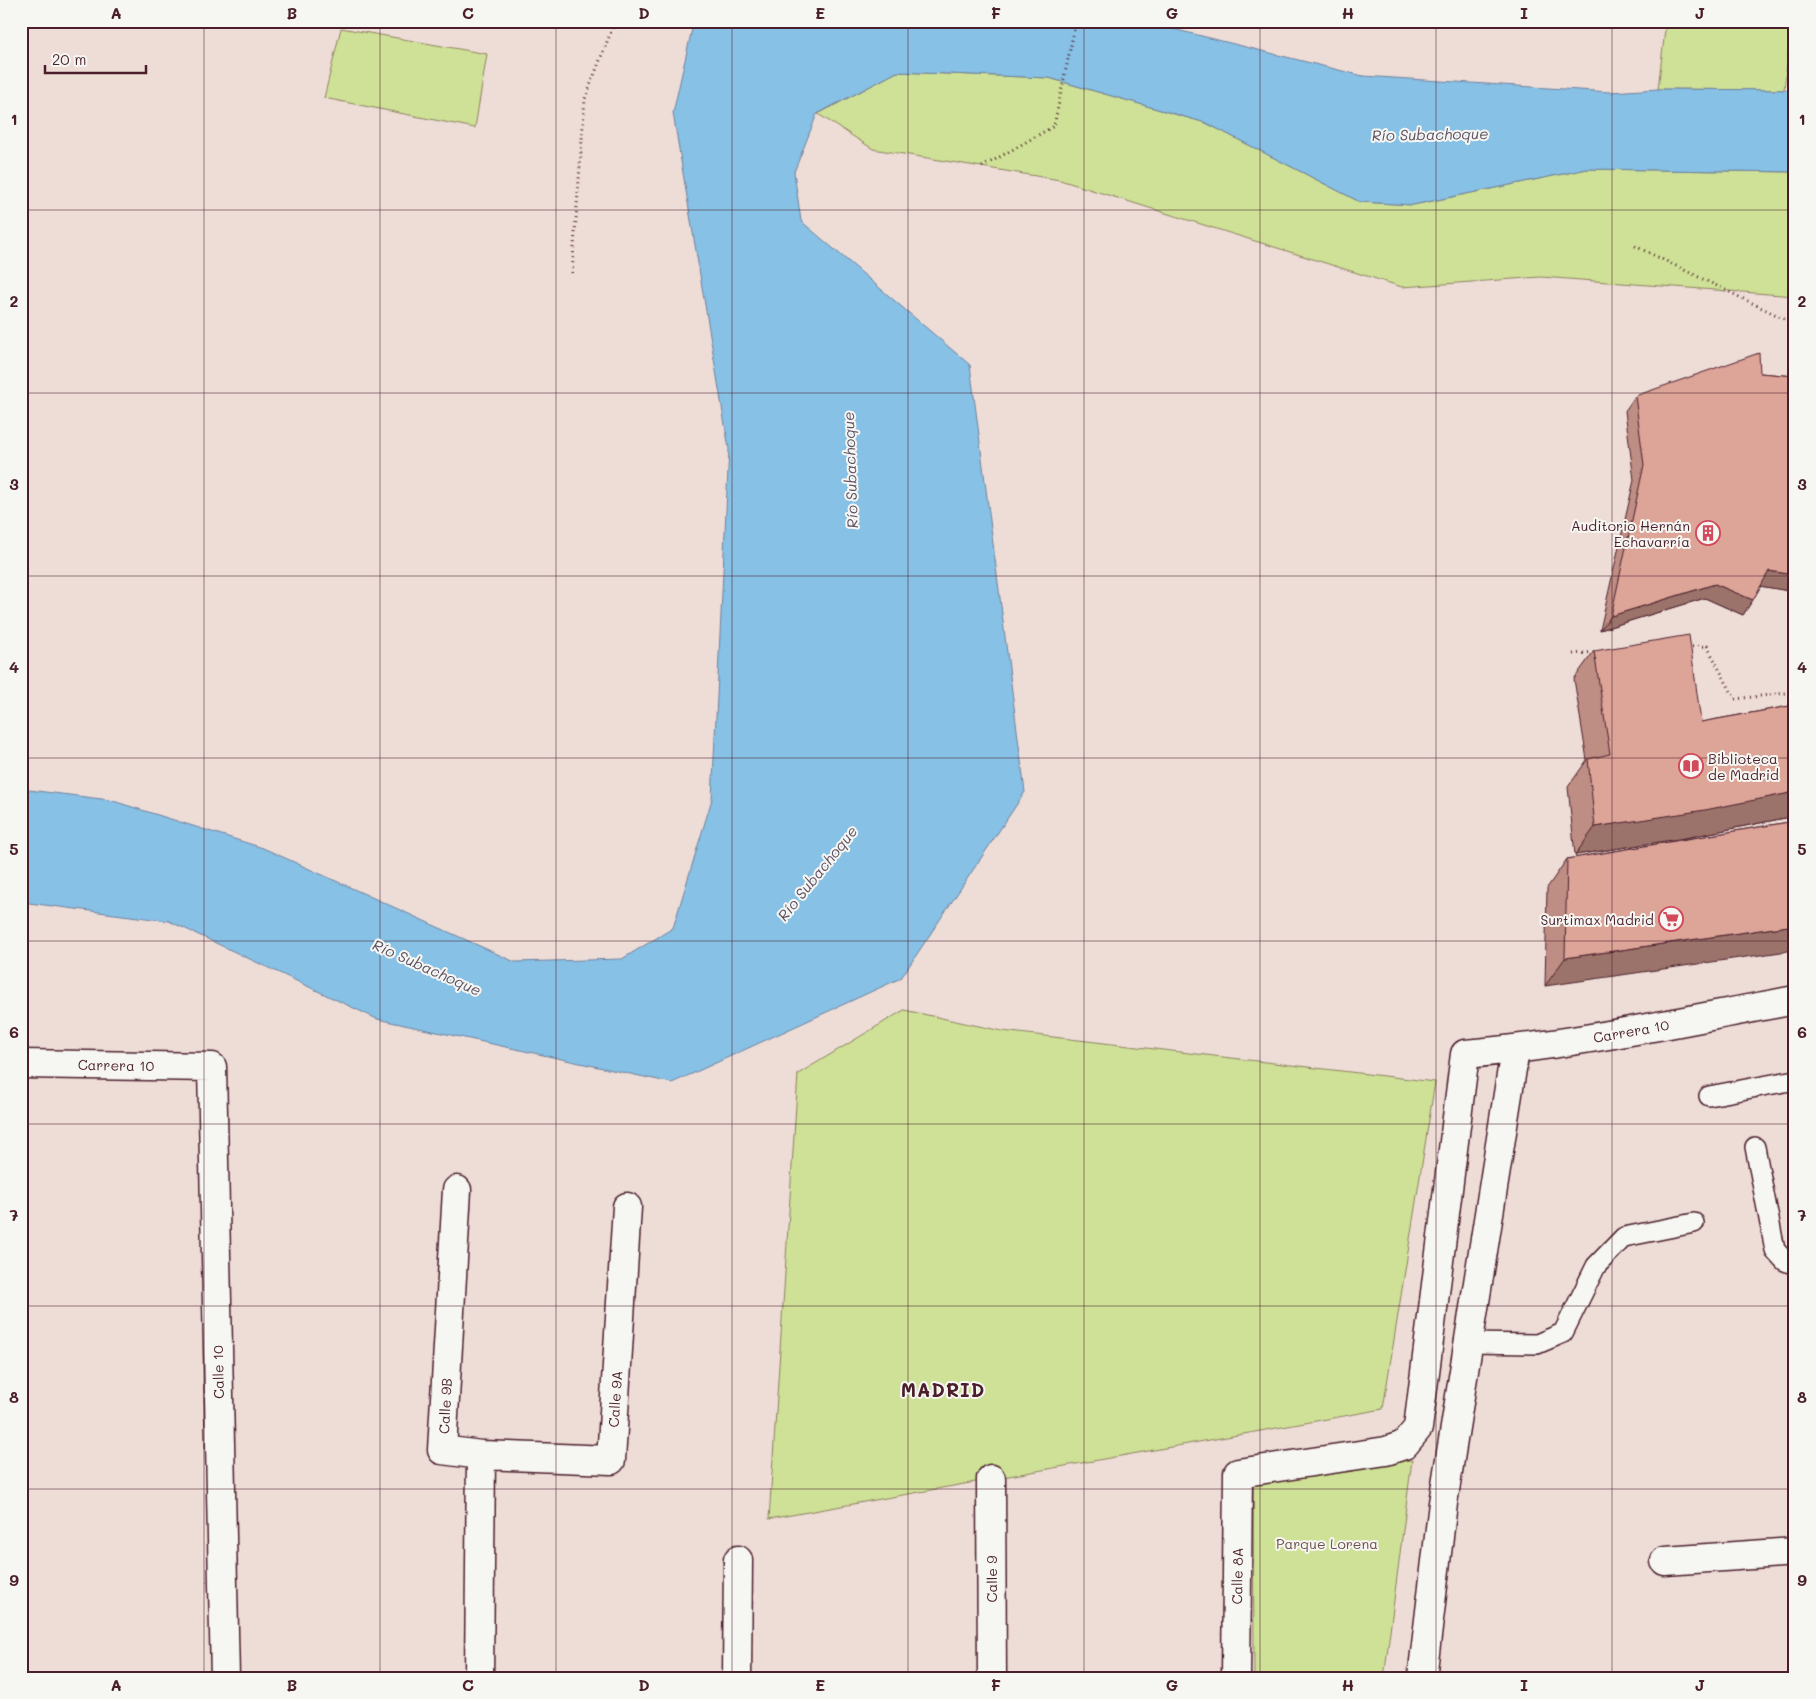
<svg xmlns="http://www.w3.org/2000/svg" width="1816" height="1699" font-family="Mali,sans-serif">
  <rect width="100%" height="100%" fill="#eeddd7"/>
  <filter id="ink" filterUnits="userSpaceOnUse"><feTurbulence type="fractalNoise" baseFrequency=".02" numOctaves="2"/><feDisplacementMap in="SourceGraphic" scale="10" xChannelSelector="R" yChannelSelector="G"/><feConvolveMatrix kernelMatrix="1 2 1 2 8 2 1 2 1" color-interpolation-filters="sRGB"/></filter>
  <g filter="url(#ink)">
    <path fill="#cee196" stroke="#8c8060" d="M 1666,21 L 1792,21 L 1784,90 L 1658,89 Z
      M 341,28 L 487,54 L 475,128 L 324,98 Z
      M 897,72 L 1049,78 L 1206,123 L 1360,202 L 1413,205 L 1587,169 L 1795,172 L 1795,296 L 1541,277 L 1402,287 L 1060,180 L 873,149 L 818,114 Z
      M 904,1010 L 1002,1031 L 1435,1082 L 1383,1409 L 769,1519 L 798,1074 Z
      M 1412,1460 L 1384,1678 L 1254,1678 L 1253,1473 Z"/>
    <path fill="#87c1e6" stroke="#6f809b" d="M 697,21 L 1141,21 L 1363,76 L 1610,92 L 1658,89 L 1795,90 L 1795,172 L 1587,169 L 1413,205 L 1360,202 L 1206,123 L 1049,78 L 897,72 L 817,114 L 794,172 L 801,221 L 970,365 L 1025,792 L 901,978 L 672,1083 L 377,1019 L 169,921 L 21,902 L 21,789 L 110,800 L 263,848 L 515,962 L 622,959 L 673,928 L 712,799 L 729,449 L 673,113 L 692,29 Z"/>
    <g fill="none" stroke-linecap="round" stroke-linejoin="round">
      <defs>
        <path id="lane" d="M 1709,1096 L 1795,1080
          M 1755,1147 L 1775,1250 L 1785,1261 L 1795,1265
          M 1470,1343 L 1537,1344 L 1563,1333 L 1596,1266 L 1624,1237 L 1694,1223"/>
        <path id="street" d="M 21,1064 L 212,1067 L 225,1678
          M 457,1190 L 442,1450 L 481,1455 L 611,1460 L 627,1207
          M 991,1479 L 992,1678
          M 1665,1561 L 1795,1552
          M 479,1678 L 481,1455
          M 737,1678 L 738,1560
          M 1236,1678 L 1238,1473 L 1386,1451 L 1404,1445 L 1418,1428 L 1465,1054 C 1576,1045 1685,1020 1795,1000
          M 1422,1678 L 1443,1503 L 1515,1050"/>
      </defs>
      <use href="#lane" stroke="#4a1f2b" stroke-width="22"/>
      <use href="#street" stroke="#4a1f2b" stroke-width="31"/>
      <path stroke="#4a1f2b" stroke-width="3" stroke-dasharray="1 4" stroke-linecap="butt" d="M 982,167 L 1054,126 L 1076,21
        M 1635,246 L 1795,324
        M 572,273 L 585,99 L 615,21
        M 1687,647 L 1707,646 L 1735,699 L 1795,692
        M 1573,654 L 1596,652"/>
      <use href="#lane" stroke="#f6f6f2" stroke-width="19"/>
      <use href="#street" stroke="#f6f6f2" stroke-width="28"/>
    </g>
    <path fill="#be8d83" stroke="#4a1f2b" d="M 1795,21 L 1795,75 L 1786,75 Z
      M 1760,373 L 1795,376 L 1795,592 L 1761,586 L 1743,615 L 1705,598 L 1600,630 L 1634,480 L 1625,411 L 1635,396 Z
      M 1594,651 L 1701,722 L 1795,705 L 1795,816 L 1685,838 L 1575,855 L 1568,787 L 1587,760 L 1574,679 Z
      M 1795,821 L 1545,986 L 1547,888 L 1567,859 Z"/>
    <path fill="#9b736a" stroke="#4a1f2b" d="M 1795,63 L 1795,75 L 1786,75 Z
      M 1769,571 L 1795,575 L 1795,592 L 1759,586 Z
      M 1715,584 L 1753,600 L 1743,615 L 1705,598 L 1600,630 L 1611,616 Z
      M 1795,792 L 1795,816 L 1685,838 L 1575,855 L 1595,827 Z
      M 1795,925 L 1795,950 L 1545,986 L 1565,958 Z"/>
    <path fill="#dda498" stroke="#4a1f2b" d="M 1759,353 L 1760,373 L 1795,376 L 1795,575 L 1769,571 L 1753,600 L 1715,584 L 1611,616 L 1644,465 L 1635,396 Z
      M 1689,635 L 1701,722 L 1795,705 L 1795,792 L 1705,810 L 1595,827 L 1588,759 L 1610,754 L 1594,651 Z
      M 1795,821 L 1795,925 L 1565,958 L 1567,859 Z"/>
  </g>
  <path fill="none" stroke="#4a1f2b" stroke-width="1" stroke-opacity="0.55" d="M 204,21 L 204,1678M 380,21 L 380,1678M 556,21 L 556,1678M 732,21 L 732,1678M 908,21 L 908,1678M 1084,21 L 1084,1678M 1260,21 L 1260,1678M 1436,21 L 1436,1678M 1612,21 L 1612,1678M 21,210 L 1795,210M 21,393 L 1795,393M 21,576 L 1795,576M 21,758 L 1795,758M 21,941 L 1795,941M 21,1124 L 1795,1124M 21,1306 L 1795,1306M 21,1489 L 1795,1489"/>
  <defs>
    <symbol id="building-ring" viewBox="-11 -11 22 22"><circle r="9.5" fill="#f6f6f2" stroke="#d1495b" stroke-width="1.5"/><path d="M-4-6H4V6H1V3H-1V6H-4ZM-2.5-4.3h1.7v1.8h-1.7ZM.8-4.3h1.7v1.8H.8ZM-2.5-1h1.7V.8h-1.7ZM.8-1h1.7V.8H.8Z" fill="#d1495b"/></symbol>
    <symbol id="library-ring" viewBox="-11 -11 22 22"><circle r="9.5" fill="#f6f6f2" stroke="#d1495b" stroke-width="1.5"/><path d="M-6-4Q-3-5.5-.7-3.5V5Q-3 3-6 4ZM6-4Q3-5.5 .7-3.5V5Q3 3 6 4Z" fill="#d1495b"/></symbol>
    <symbol id="supermarket-ring" viewBox="-11 -11 22 22"><circle r="9.5" fill="#f6f6f2" stroke="#d1495b" stroke-width="1.5"/><path d="M-6-5.5h2.5l.6 2H6L4.5 2H-2.5L-4.4-4H-6ZM-1.5 3.2a1.3 1.3 0 1 0 .1 0ZM3 3.2a1.3 1.3 0 1 0 .1 0Z" fill="#d1495b"/></symbol>
  </defs>
  <g fill-rule="evenodd">
    <use href="#building-ring" x="1694" y="519" width="28" height="28"/>
    <use href="#library-ring" x="1677" y="752" width="28" height="28"/>
    <use href="#supermarket-ring" x="1657" y="905" width="28" height="28"/>
  </g>
  <g text-anchor="middle" dominant-baseline="central" stroke-width="4" stroke-linejoin="round" paint-order="stroke">
    <g font-size="14" fill="#4a1f2b" stroke="#f6f6f2" text-anchor="end">
      <text x="1690" y="525">Auditorio Hernán<tspan x="1690" dy="16">Echavarría</tspan></text>
      <text x="1708" y="758" text-anchor="start">Biblioteca<tspan x="1708" dy="16">de Madrid</tspan></text>
      <text x="1654" y="919">Surtimax Madrid</text>
    </g>
    <g font-size="14" fill="#4a1f2b" stroke="#f6f6f2">
      <text transform="translate(1631 1031) rotate(-10)">Carrera 10</text>
      <text transform="translate(116 1065) rotate(1)">Carrera 10</text>
      <text transform="translate(218 1372) rotate(-91)">Calle 10</text>
      <text transform="translate(615 1399) rotate(-86)">Calle 9A</text>
      <text transform="translate(445 1406) rotate(-87)">Calle 9B</text>
      <text transform="translate(1237 1576) rotate(-89)">Calle 8A</text>
      <text transform="translate(991 1579) rotate(-90)">Calle 9</text>
    </g>
    <g font-size="14" fill="#6b5046" stroke="#f6f6f2">
      <text x="1327" y="1543">Parque Lorena</text>
    </g>
    <g font-size="15" font-style="italic" fill="#5c5063" stroke="#f6f6f2">
      <text transform="translate(1430 134) rotate(-1)">Río Subachoque</text>
      <text transform="translate(850 470) rotate(-92)">Río Subachoque</text>
      <text transform="translate(817 873) rotate(-51)">Río Subachoque</text>
      <text transform="translate(427 967) rotate(24)">Río Subachoque</text>
    </g>
    <g font-size="19" font-weight="bold" letter-spacing="1" fill="#4a1f2b" stroke="#f6f6f2">
      <text x="943" y="1389">MADRID</text>
    </g>
  </g>
  <rect width="1816" height="1699" fill="none" stroke="#f6f6f2" stroke-width="55"/>
  <path d="M45 65v8h101v-8" fill="none" stroke="#4a1f2b" stroke-width="2.5"/>
  <text x="52" y="65" font-size="15" fill="#4a1f2b" stroke="#f6f6f2" stroke-width="4" paint-order="stroke">20 m</text>
  <rect x="28" y="28" width="1760" height="1644" fill="none" stroke="#4a1f2b" stroke-width="2"/>
  <g font-size="16" text-anchor="middle" font-weight="bold" fill="#4a1f2b">
    <text x="116" y="19">A</text>
    <text x="292" y="19">B</text>
    <text x="468" y="19">C</text>
    <text x="644" y="19">D</text>
    <text x="820" y="19">E</text>
    <text x="996" y="19">F</text>
    <text x="1172" y="19">G</text>
    <text x="1348" y="19">H</text>
    <text x="1524" y="19">I</text>
    <text x="1700" y="19">J</text>
    <text x="14" y="125">1</text>
    <text x="1802" y="125">1</text>
    <text x="14" y="307">2</text>
    <text x="1802" y="307">2</text>
    <text x="14" y="490">3</text>
    <text x="1802" y="490">3</text>
    <text x="14" y="673">4</text>
    <text x="1802" y="673">4</text>
    <text x="14" y="855">5</text>
    <text x="1802" y="855">5</text>
    <text x="14" y="1038">6</text>
    <text x="1802" y="1038">6</text>
    <text x="14" y="1221">7</text>
    <text x="1802" y="1221">7</text>
    <text x="14" y="1403">8</text>
    <text x="1802" y="1403">8</text>
    <text x="14" y="1586">9</text>
    <text x="1802" y="1586">9</text>
    <text x="116" y="1691">A</text>
    <text x="292" y="1691">B</text>
    <text x="468" y="1691">C</text>
    <text x="644" y="1691">D</text>
    <text x="820" y="1691">E</text>
    <text x="996" y="1691">F</text>
    <text x="1172" y="1691">G</text>
    <text x="1348" y="1691">H</text>
    <text x="1524" y="1691">I</text>
    <text x="1700" y="1691">J</text>
  </g>
</svg>
